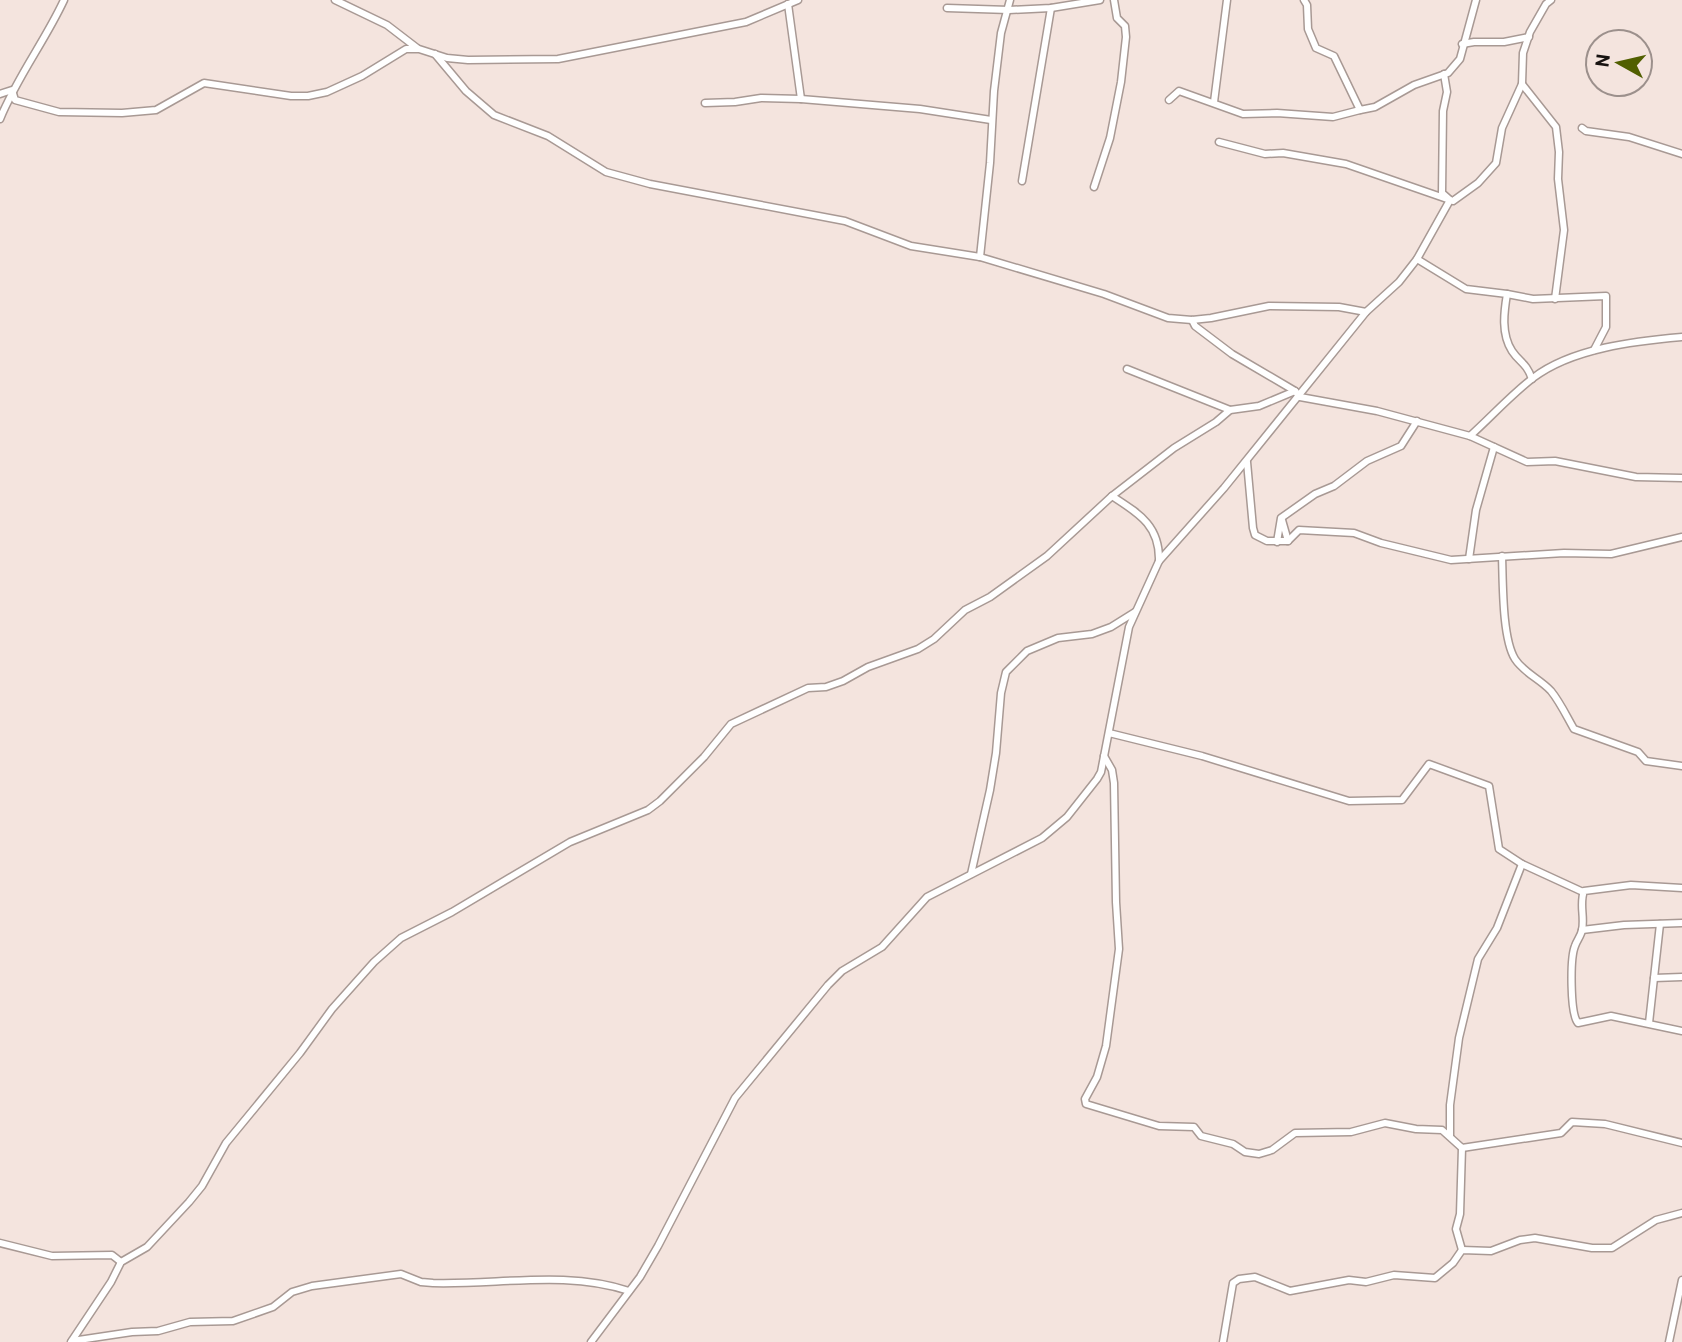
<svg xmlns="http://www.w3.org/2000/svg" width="1682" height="1342" font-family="Barlow,sans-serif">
<rect width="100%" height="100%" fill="#f4e4de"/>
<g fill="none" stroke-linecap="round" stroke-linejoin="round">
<g stroke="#a89994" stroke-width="9">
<g id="street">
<polyline points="335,0 387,25 417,48"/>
<polyline points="1304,0 1307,5 1308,29 1316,48 1334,56 1360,110 1375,107 1414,85 1448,73 1460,59 1476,0"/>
<polyline points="788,4 801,99"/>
<polyline points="947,8 1009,10 1051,8 1100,0"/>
<polyline points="1462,44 1474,42 1504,42 1529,37"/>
<polyline points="435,54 466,91 494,115 548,136 606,172 650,184 845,221 911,246 980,257 1104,294 1168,318 1192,320 1211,318 1269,306 1339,307 1366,312"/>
<polyline points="1522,84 1556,127 1559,152 1558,179 1564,230 1555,299"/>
<polyline points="0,94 12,90 15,100 59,112 122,113 156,110 204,83 291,96 308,96 327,92 362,76 406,49 419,49 447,58 468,60 558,59 746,22 798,0"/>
<polyline points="1169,100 1179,91 1243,114 1277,113 1333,117 1360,110"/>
<polyline points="1214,102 1227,0"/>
<polyline points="705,103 735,102 761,98 801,99 920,109 991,120"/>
<path d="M 0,119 C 17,77 45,41 64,0"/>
<polyline points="1582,128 1586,131 1629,137 1682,154"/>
<polyline points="1219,142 1265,154 1283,153 1346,164 1450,200 1442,193 1443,111 1447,92 1444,74"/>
<polyline points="1022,181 1051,8"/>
<polyline points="1094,187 1110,138 1121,82 1126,37 1125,26 1117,18 1114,0"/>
<polyline points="980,257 990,163 994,91 1001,33 1010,0"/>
<path d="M 1417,259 L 1466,289 L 1507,294 C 1504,312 1501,334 1512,351 C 1520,363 1526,362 1532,379"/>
<polyline points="1507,294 1533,299 1606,296 1606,327 1594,350"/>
<polyline points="1192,320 1195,326 1232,354 1295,391"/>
<polyline points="1127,369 1230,410"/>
<path d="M 1470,436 C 1491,417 1511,395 1533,378 C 1572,348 1636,341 1682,337"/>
<polyline points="1247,462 1253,528 1255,535 1267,541 1288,541 1299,530 1354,533 1381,543 1451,560 1564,553 1611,554 1682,537"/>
<path d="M 1112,496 C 1138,513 1160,525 1159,561"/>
<polyline points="1282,520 1288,541"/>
<polyline points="1277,542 1281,518 1315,494 1334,486 1367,461 1401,446 1417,421"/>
<path d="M 1502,556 C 1503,582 1502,638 1515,659 C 1524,673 1540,679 1551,691 C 1560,702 1567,717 1574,729 L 1638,752 L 1646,761 L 1682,766"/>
<polyline points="1469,559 1476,510 1494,447"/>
<polyline points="1109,733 1202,756 1349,801 1402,800 1429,764 1489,786 1499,849 1522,864 1583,892"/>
<polyline points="1104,756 1112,770 1114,783 1116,902 1119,949 1106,1046 1097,1077 1085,1099 1086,1104 1159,1126 1194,1127 1201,1136 1233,1144 1245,1152 1259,1154 1272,1150 1295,1133 1351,1132 1385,1123 1416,1129 1442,1130 1462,1148 1561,1133 1572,1122 1605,1124 1682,1143"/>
<polyline points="971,874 990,790 996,753 1001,693 1006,672 1027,651 1058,638 1092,634 1111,627 1135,612"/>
<path d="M 1682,888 L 1631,885 L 1584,891 C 1579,904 1585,917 1582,930 C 1581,936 1577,940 1575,946 C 1570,958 1570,1014 1578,1023 L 1611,1016 L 1682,1031"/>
<polyline points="1582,930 1624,925 1682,923"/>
<polyline points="1654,978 1682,977"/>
<polyline points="1649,1023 1660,924"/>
<polyline points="1450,1136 1450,1105 1459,1038 1478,959 1497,928 1522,864"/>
<polyline points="1462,1148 1460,1214 1456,1229 1462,1250"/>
<polyline points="0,1243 52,1256 112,1255 121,1262"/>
<path d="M 72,1341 L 132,1332 L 158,1331 L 190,1322 L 233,1321 L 273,1307 L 292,1292 L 312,1286 L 401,1274 L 421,1282 L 433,1283 C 498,1285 566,1270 629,1291"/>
<polyline points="71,1342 111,1282 121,1262 147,1247 189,1202 202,1186 226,1143 300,1053 332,1009 374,962 401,938 452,912 570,842 648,810 660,801 704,757 731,724 808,688 826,687 843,681 868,667 918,649 934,639 965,610 990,597 1047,556 1112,496 1174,448 1216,422 1230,410 1259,406 1295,391 1300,397 1377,411 1470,436 1527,462 1555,461 1636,477 1682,478"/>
<polyline points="591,1342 640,1277 658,1246 735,1098 828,985 842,971 882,947 927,897 1042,838 1067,817 1097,779 1101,772 1129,627 1159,561 1224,488 1366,312 1399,282 1417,259 1450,200 1453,201 1478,183 1496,163 1502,128 1522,84 1523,53 1530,32 1546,4 1551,0"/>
<polyline points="1223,1342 1233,1283 1239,1279 1255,1277 1290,1291 1349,1280 1366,1282 1394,1275 1435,1278 1453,1263 1462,1250 1491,1251 1520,1240 1535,1238 1592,1248 1612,1248 1656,1220 1682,1213"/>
<polyline points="1669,1342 1682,1280"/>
</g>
</g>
<use href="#street" stroke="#fff" stroke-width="6"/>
</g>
<g transform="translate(1619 63) rotate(278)"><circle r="33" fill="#f4e4de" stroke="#9c908c" stroke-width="2"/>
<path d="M0-5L12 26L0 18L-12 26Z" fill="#515f00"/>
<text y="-10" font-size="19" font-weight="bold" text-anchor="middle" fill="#171210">N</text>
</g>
</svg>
